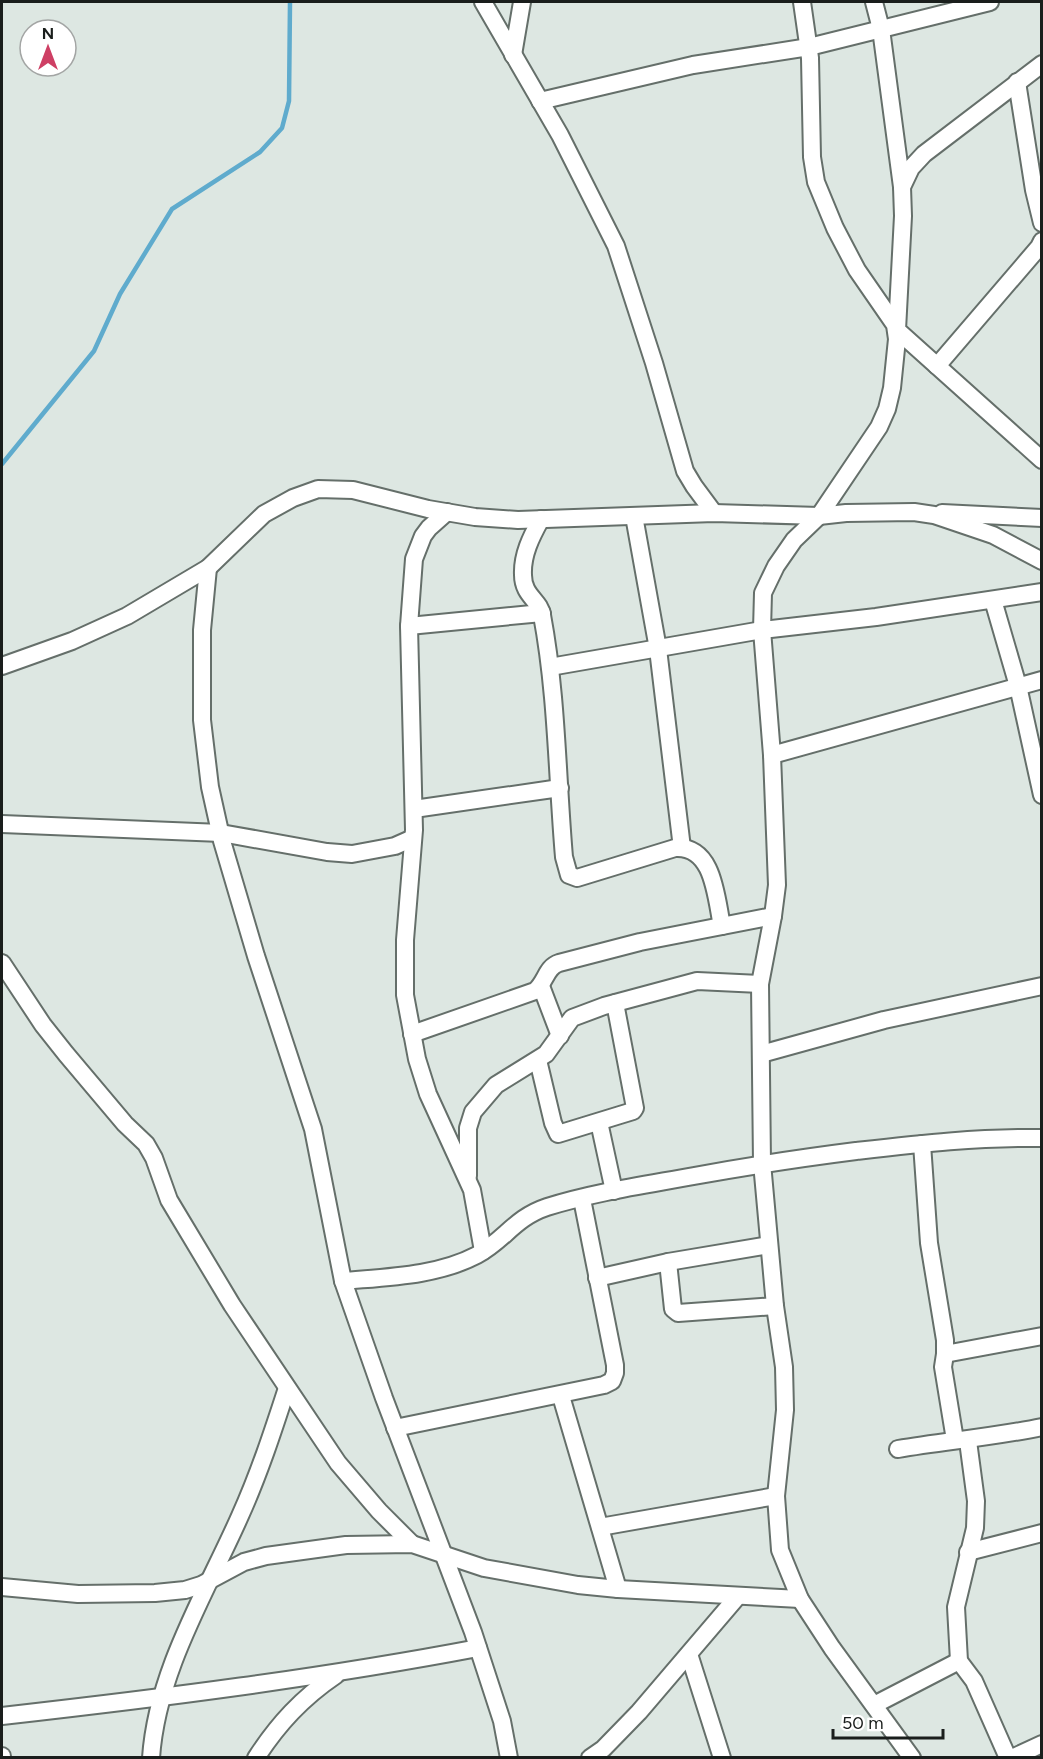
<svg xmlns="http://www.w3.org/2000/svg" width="1043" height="1759" font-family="Figtree,sans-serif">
<rect width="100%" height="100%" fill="#dde7e2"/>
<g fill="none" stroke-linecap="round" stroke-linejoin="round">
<polyline stroke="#5fabcd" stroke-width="4.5" points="2,464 94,351 120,294 172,209 260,152 282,128 289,101 290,2"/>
<g stroke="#656f6a" stroke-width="20">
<g id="street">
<polyline points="483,2 560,135 616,246 654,363 685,471 694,486 714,513"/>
<polyline points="802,2 810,58 812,157 816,182 835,228 857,270 895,325 897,339 892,388 887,409 879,427 819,516 794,540 776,566 763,593 762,630 772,755 777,885 773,916 760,984 762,1163 775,1306 784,1367 785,1410 776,1496 780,1550 800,1599 832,1648 912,1758"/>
<polyline points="874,2 881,29 902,187"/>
<polyline points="513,55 522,2"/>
<polyline points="1042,64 924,154 911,168 902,187 903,216 897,330 1042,460"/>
<polyline points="1017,82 1034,190 1042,223"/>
<polyline points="540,101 693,65 809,47 990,2"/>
<polyline points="937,366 1039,247 1042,241"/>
<polyline points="447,512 429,528 423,536 414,559 409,626 414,830 405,940 405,995 417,1059 428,1094 472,1190 483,1251"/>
<polyline points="942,513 1042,518"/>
<polyline points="634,516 658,649 682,848"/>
<path d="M 541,519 C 531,537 522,555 523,575 C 523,596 540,600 542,615 C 557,695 557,776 564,857 L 569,875 L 577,878 L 675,848 C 714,845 716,898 722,926"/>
<polyline points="208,568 202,630 202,720 210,787 222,841 256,956 313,1129 343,1281 384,1398 473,1632 502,1721 509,1758"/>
<polyline points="993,600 1018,686 1042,795"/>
<polyline points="409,626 542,613"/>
<polyline points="2,666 72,641 127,616 208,568 264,514 293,498 318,489 353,490 428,509 475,517 518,520 714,513 819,516 846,513 914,512 934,515 993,535 1042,561"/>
<polyline points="550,667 762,630 876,617 1042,592"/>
<polyline points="772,755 1042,680"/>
<polyline points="414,809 560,788"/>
<polyline points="2,824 221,833 327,852 352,854 395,846 413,838"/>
<polyline points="2,963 43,1025 66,1054 125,1124 146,1144 154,1158 169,1200 232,1305 338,1463 379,1511 412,1544"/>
<polyline points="541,986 560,1036"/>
<path d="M 412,1034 L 535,991 C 546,982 546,967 559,963 L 640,942 L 773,916"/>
<polyline points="761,1054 884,1020 1042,986"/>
<polyline points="538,1060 553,1123 558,1134 633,1111 635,1108 615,1003"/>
<polyline points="599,1122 614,1191"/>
<polyline points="922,1144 929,1243 945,1340 945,1354 943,1367 955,1440"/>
<polyline points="468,1176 468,1128 473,1112 496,1085 546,1054 572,1018 604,1006 697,981 760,984"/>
<polyline points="668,1262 673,1309 678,1313 775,1306"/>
<polyline points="597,1278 668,1262 769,1245"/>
<path d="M 343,1281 C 387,1277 437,1276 477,1255 C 505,1240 514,1218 547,1207 C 595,1192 645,1185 694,1176 C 748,1166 801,1158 856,1151 C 918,1144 979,1137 1042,1138"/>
<polyline points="945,1354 1042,1336"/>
<polyline points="561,1396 618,1589"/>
<polyline points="395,1428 604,1385 612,1381 615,1373 615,1365 582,1199"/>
<polyline points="968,1441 976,1501 975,1528 956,1607 959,1661 974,1681 1008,1758"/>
<path d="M 898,1449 C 946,1441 994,1437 1042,1427"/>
<polyline points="600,1527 776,1496"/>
<polyline points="968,1552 1042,1533"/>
<polyline points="2,1587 78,1594 155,1593 185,1590 201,1585 244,1562 266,1556 346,1545 412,1544 484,1568 578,1585 618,1589 800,1599"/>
<polyline points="689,1654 722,1758"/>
<polyline points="874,1705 959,1661"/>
<path d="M 2,1716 C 161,1698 320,1678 478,1648"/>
<polyline points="2,1756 2,1758"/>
<path d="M 151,1758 C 157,1671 206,1593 240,1516 C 259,1474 273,1431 287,1388"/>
<path d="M 256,1758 C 278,1724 302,1698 336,1675"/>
<polyline points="590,1758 603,1749 639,1712 738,1596"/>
<polyline points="1012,1758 1042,1744"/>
</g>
</g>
<use href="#street" stroke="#fff" stroke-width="16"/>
</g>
<rect width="1043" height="1759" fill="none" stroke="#1a1e1c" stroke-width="6"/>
<g transform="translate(48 48)"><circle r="28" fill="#ffffff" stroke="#a3a5a4" stroke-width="1.5"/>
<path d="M0-4.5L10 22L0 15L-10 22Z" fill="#ce3f64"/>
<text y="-9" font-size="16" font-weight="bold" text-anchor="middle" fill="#1a1e1c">N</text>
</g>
<path d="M833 1729v9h110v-9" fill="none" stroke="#1a1e1c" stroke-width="3"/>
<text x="842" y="1729" font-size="18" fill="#1a1e1c" stroke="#ffffff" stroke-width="4.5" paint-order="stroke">50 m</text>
</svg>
